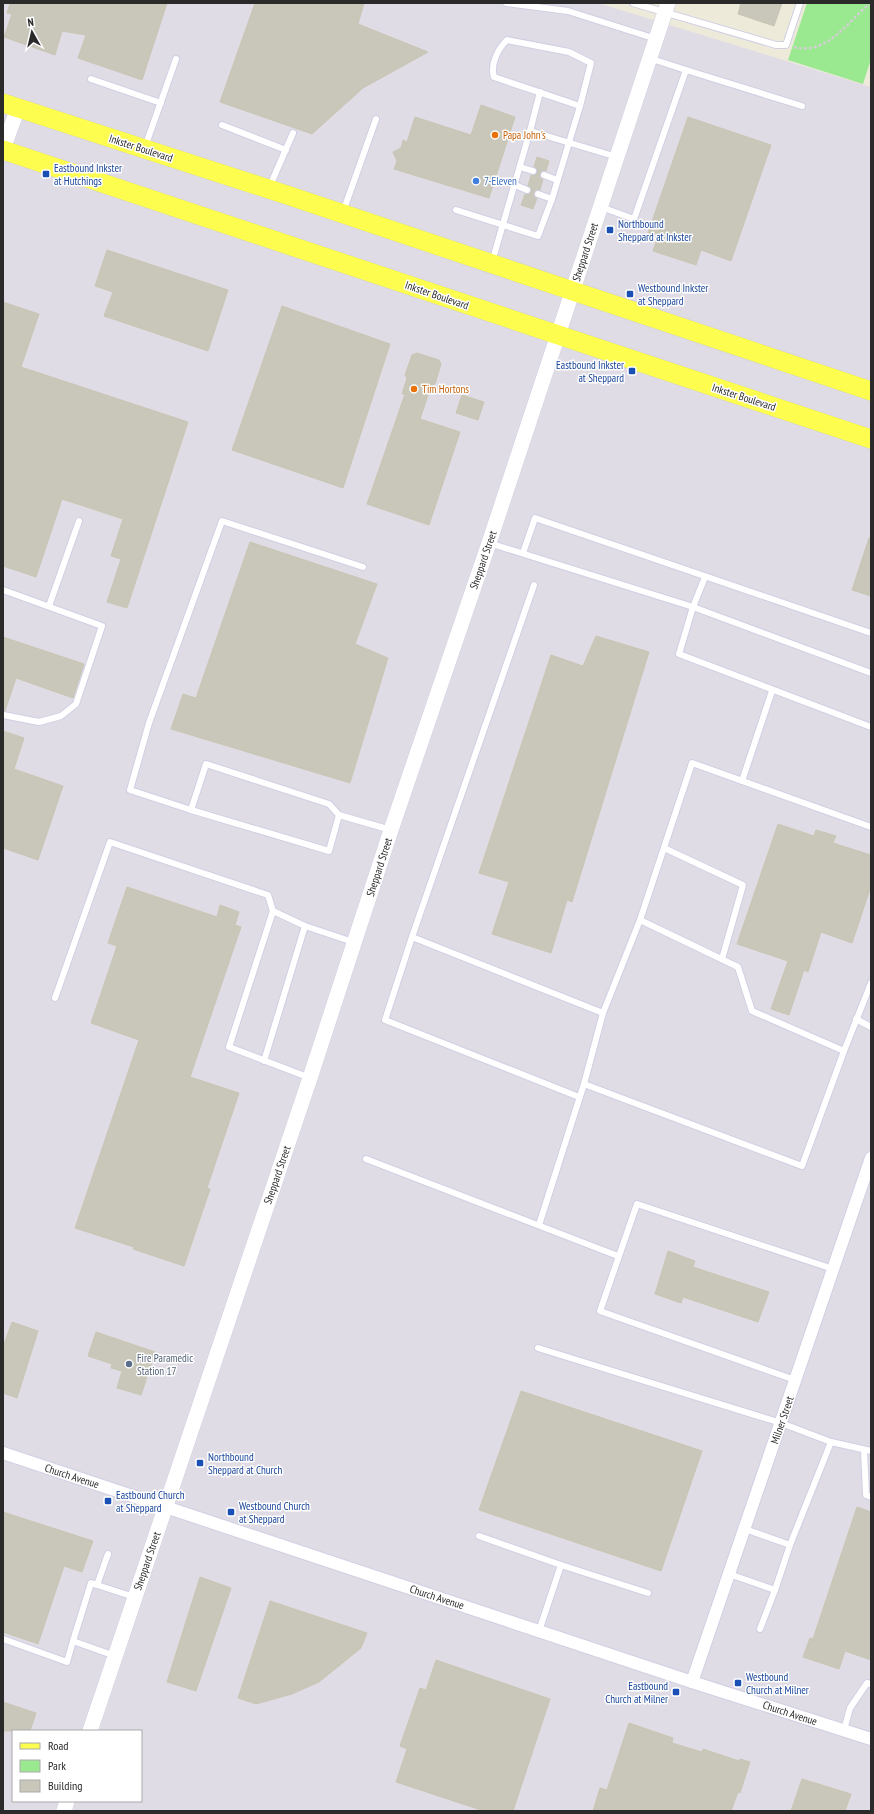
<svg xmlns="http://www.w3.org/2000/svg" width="874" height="1814" font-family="'PT Sans Narrow',sans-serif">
<rect width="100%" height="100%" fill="#edeada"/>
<path fill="#e0dce5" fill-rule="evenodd" d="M 3,3 L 598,3 L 871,87 L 871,1811 L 3,1811 ZM 13,1731 L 141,1731 L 141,1801 L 13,1801 Z"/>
<polygon fill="#9ae991" points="807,3 871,3 871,59 863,84 788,60"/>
<g fill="#c9c6ba" stroke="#c9c6b4">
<polygon points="10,3 167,3 142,80 78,58 86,35 62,31 55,55 4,37 12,14 7,13"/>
<polygon points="255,3 364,3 358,24 428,52 363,88 312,134 220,102"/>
<polygon points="741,3 782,3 774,26 738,14"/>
<polygon points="481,105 515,117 489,198 394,169 397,161 393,152 401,148 403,140 407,142 415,117 471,135"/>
<polygon points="688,117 771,145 731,261 701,250 696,265 653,251 658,236 648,233"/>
<polygon points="537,157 549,161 546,171 542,171 540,174 543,179 540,190 535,190 534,193 537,198 533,209 521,205 525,194 529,194 531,191 531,188 528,186 531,175 537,173 537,170 534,167"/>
<polygon points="107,250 228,290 208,351 104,316 113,292 95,286"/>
<polygon points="3,302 39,314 21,367 188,422 127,608 107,602 121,559 111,556 123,519 62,499 36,577 3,566"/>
<polygon points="282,306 390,344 343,488 232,450"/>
<polygon points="417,353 439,360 441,364 435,384 431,386 420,419 460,432 429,525 367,504 405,394 402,394 407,378 405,375 412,355"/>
<polygon points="462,395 484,402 478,420 456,413"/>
<polygon points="869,538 871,538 871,596 852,590"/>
<polygon points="250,542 377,584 355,644 388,658 350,783 171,729 183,694 196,698"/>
<polygon points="596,636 649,652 572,902 567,900 551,953 492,934 509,882 479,873 551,655 583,666"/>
<polygon points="3,637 84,664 73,698 16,678 5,711 3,711"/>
<polygon points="3,731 24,738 14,769 63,786 38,860 3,848"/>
<polygon points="778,824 814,836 816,830 836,836 833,843 871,855 871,886 852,943 821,932 808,972 804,970 789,1015 771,1009 788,961 737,944"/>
<polygon points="127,887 217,917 220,905 239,912 235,925 241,927 190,1077 239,1093 207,1188 210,1189 184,1266 133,1249 134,1247 75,1228 139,1040 91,1023 117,946 108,943"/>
<polygon points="668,1251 695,1261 693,1267 769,1292 758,1322 683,1297 681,1303 655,1294"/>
<polygon points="12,1322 38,1331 17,1398 3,1393 3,1347"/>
<polygon points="96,1332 155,1352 141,1395 117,1388 122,1371 111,1368 112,1364 88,1356"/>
<polygon points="521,1391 702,1451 661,1571 479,1510"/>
<polygon points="857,1507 871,1512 871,1660 845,1651 839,1669 803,1657 810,1638 813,1639"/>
<polygon points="3,1512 93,1541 82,1572 64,1566 38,1644 3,1632"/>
<polygon points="200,1577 231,1588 196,1691 167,1682"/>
<polygon points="270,1601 367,1633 361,1648 319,1682 292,1694 256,1704 238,1698"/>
<polygon points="436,1660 550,1699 513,1811 484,1811 396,1782 407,1749 400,1746 420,1688 426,1690"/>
<polygon points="3,1702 36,1713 30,1731 3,1731"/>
<polygon points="629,1723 673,1738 672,1743 702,1752 703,1749 739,1761 740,1759 750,1762 740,1793 738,1792 731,1811 593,1811 600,1788 607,1790"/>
<polygon points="802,1779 851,1794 845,1811 791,1811"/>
</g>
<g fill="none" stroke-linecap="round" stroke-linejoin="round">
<g stroke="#d0cfe4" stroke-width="8">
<g id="service">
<polyline points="506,3 568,11 656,39"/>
<polyline points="633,3 776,45 786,45 800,3"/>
<path d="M 507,40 L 569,52 L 591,63 L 580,106 L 494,77 C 490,64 498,49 507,40 Z"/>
<polyline points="686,70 802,106"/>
<polyline points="91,79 161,103"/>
<polyline points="222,125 286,150"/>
<polyline points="530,131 540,92"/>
<polyline points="145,147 176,59"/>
<polyline points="520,167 533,171"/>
<polyline points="544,175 557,180"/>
<polyline points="515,185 527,190"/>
<polyline points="269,188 293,133"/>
<polyline points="538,194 552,199"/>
<polyline points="601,207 634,219 686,70 649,58"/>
<polyline points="456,210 538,236 552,199 580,106"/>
<polyline points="343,212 376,119"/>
<polyline points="492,262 530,131 617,157"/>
<polyline points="489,543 693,607 679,654 871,727"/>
<polyline points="523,553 535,518 871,633"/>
<polyline points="705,577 693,607 871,673"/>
<polyline points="534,585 412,937 603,1013"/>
<polyline points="3,590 102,626 76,704 61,716 39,722 3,715"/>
<polyline points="49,606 79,521"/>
<polyline points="742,781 772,691"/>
<polyline points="191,810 130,790 149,723 222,521 363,567"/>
<polyline points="339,815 329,851 191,810 206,764 329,804 339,815 391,830"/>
<polyline points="664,848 743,885 722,959"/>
<polyline points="273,911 229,1047 310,1078"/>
<polyline points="640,920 738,967 752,1011 844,1051"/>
<polyline points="412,937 385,1020 579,1097"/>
<polyline points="55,998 110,842 268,895 273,911 305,926 353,942"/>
<polyline points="856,1019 871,1027"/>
<polyline points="264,1061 305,926"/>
<polyline points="584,1084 802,1166 844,1051 871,983"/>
<polyline points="366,1159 618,1256"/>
<polyline points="539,1225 584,1084 603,1013 640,920 692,763 871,827"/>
<polyline points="538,1348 781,1423 831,1442 790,1545"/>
<polyline points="795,1380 600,1311 637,1204 833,1269"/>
<polyline points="831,1442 871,1451"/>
<polyline points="864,1450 866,1495 871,1497"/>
<polyline points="479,1536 561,1565"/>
<polyline points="729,1574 775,1590 790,1545 745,1529"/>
<polyline points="97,1585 108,1554"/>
<polyline points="760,1629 775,1590"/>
<polyline points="539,1631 561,1565 648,1593"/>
<polyline points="3,1639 67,1662 73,1641 115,1656"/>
<polyline points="73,1641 91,1583 134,1597"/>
<polyline points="844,1730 850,1708 867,1683 871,1684"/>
</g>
</g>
<g stroke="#d0cfe4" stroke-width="14">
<g id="minor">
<polyline points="3,1453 692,1682 871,1739"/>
<polyline points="692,1682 871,1158"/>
</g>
</g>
<g stroke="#d0cfe4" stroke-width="16">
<g id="tertiary">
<polyline points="3,149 18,108"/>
<polyline points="90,1731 310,1078 391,830 489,543 668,3"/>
<polyline points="64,1811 67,1801"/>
</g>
</g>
<g stroke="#d0d0d0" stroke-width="20">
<g id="primary">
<polyline points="3,103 290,196 871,391"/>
<polyline points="3,150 871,439"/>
</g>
</g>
<path stroke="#d0d0d0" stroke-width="2.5" stroke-dasharray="3 2" stroke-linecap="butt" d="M 794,47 C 828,56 848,20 871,3"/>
<use href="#service" stroke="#fff" stroke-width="6"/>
<use href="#minor" stroke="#fff" stroke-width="12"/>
<use href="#tertiary" stroke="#fff" stroke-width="15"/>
<use href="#primary" stroke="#fcfd4f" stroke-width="19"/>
</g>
<g fill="#e8710a" stroke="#fff" stroke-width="1.5">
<circle cx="495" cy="135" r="4"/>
<circle cx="414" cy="389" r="4"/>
</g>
<g fill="#1a4fb4" stroke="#fff" stroke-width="1.5">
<rect x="42" y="170" width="8" height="8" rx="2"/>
<rect x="606" y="226" width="8" height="8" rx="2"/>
<rect x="626" y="290" width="8" height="8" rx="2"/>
<rect x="628" y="367" width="8" height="8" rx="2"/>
<rect x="196" y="1459" width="8" height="8" rx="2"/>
<rect x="104" y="1497" width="8" height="8" rx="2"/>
<rect x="227" y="1508" width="8" height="8" rx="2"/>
<rect x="734" y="1679" width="8" height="8" rx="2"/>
<rect x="672" y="1688" width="8" height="8" rx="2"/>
</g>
<circle fill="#3f7fe0" stroke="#fff" stroke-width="1.5" cx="476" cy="181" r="4"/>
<circle fill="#5c6f8a" stroke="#fff" stroke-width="1.5" cx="129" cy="1364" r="4"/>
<g text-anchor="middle" stroke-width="3" stroke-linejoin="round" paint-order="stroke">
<g font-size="11" fill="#c56008" stroke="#fff" text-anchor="start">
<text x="503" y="139">Papa John's</text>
<text x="422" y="393">Tim Hortons</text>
</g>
<g font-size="11" fill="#2a2a2a" stroke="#fff">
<text transform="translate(141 148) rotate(18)" y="4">Inkster Boulevard</text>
<text transform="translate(585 252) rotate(-72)" y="4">Sheppard Street</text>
<text transform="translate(437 295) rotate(19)" y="4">Inkster Boulevard</text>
<text transform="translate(744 397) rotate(18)" y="4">Inkster Boulevard</text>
<text transform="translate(483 560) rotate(-71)" y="4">Sheppard Street</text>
<text transform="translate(379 867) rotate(-72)" y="4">Sheppard Street</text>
<text transform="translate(277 1175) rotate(-71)" y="4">Sheppard Street</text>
<text transform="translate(782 1420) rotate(-71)" y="4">Milner Street</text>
<text transform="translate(72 1476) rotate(18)" y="4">Church Avenue</text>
<text transform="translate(147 1561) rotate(-71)" y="4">Sheppard Street</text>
<text transform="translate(437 1597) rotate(18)" y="4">Church Avenue</text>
<text transform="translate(790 1713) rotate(18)" y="4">Church Avenue</text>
</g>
<g font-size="11" fill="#164399" stroke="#fff" text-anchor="start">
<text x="54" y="172">Eastbound Inkster<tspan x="54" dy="13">at Hutchings</tspan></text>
<text x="618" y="228">Northbound<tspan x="618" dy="13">Sheppard at Inkster</tspan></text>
<text x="638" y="292">Westbound Inkster<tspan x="638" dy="13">at Sheppard</tspan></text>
<text x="624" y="369" text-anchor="end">Eastbound Inkster<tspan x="624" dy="13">at Sheppard</tspan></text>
<text x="208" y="1461">Northbound<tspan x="208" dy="13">Sheppard at Church</tspan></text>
<text x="116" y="1499">Eastbound Church<tspan x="116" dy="13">at Sheppard</tspan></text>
<text x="239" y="1510">Westbound Church<tspan x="239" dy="13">at Sheppard</tspan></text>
<text x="746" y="1681">Westbound<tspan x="746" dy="13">Church at Milner</tspan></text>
<text x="668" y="1690" text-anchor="end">Eastbound<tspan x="668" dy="13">Church at Milner</tspan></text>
</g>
<g font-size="11" fill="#366cbe" stroke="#fff" text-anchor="start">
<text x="484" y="185">7-Eleven</text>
</g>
<g font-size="11" fill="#4e5e75" stroke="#fff" text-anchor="start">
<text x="137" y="1362">Fire Paramedic<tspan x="137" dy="13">Station 17</tspan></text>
</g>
</g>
<rect width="874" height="1814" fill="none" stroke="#2a2a2a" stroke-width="8"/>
<rect x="12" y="1730" width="130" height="72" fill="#ffffff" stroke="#aaaaaa"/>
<rect x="20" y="1743" width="20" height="6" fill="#fcfd4f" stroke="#aaaaaa"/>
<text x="48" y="1750" font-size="12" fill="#2a2a2a">Road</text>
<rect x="20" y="1760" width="20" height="12" fill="#9ae991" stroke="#aaaaaa"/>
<text x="48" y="1770" font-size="12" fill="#2a2a2a">Park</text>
<rect x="20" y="1780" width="20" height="12" fill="#c9c6ba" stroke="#aaaaaa"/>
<text x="48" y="1790" font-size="12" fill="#2a2a2a">Building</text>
<g transform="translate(32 32) rotate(352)" stroke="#ffffff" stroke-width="3" paint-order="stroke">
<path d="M0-3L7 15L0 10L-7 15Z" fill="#2a2a2a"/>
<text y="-6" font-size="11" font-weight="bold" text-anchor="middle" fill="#2a2a2a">N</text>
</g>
</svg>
